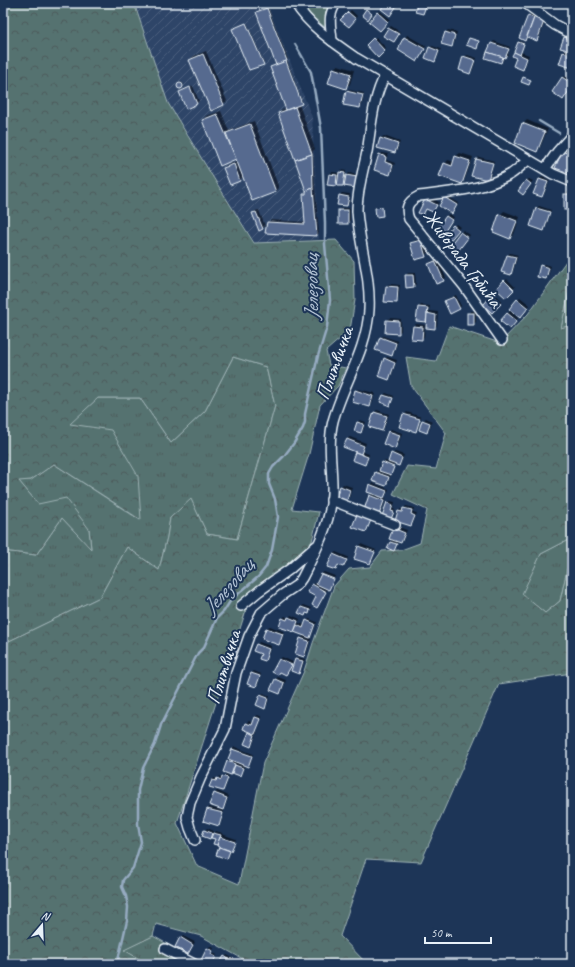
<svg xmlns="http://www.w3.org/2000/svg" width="575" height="967" font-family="Caveat,sans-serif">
<defs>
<pattern id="industrial-furrows" width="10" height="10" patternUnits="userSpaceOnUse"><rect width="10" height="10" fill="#2e4568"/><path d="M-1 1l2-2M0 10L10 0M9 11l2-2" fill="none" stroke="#4c607e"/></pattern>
<pattern id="grass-tufts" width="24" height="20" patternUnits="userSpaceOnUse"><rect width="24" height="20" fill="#557270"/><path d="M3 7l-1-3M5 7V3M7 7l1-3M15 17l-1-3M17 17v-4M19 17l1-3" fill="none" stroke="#4d5b5b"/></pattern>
<pattern id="forest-crowns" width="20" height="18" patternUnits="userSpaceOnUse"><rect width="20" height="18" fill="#557270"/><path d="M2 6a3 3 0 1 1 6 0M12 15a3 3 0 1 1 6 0" fill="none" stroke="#4d5b5b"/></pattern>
</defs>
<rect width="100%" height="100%" fill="#1d3557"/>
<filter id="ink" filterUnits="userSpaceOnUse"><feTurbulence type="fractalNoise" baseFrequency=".025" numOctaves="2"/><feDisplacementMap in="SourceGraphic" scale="8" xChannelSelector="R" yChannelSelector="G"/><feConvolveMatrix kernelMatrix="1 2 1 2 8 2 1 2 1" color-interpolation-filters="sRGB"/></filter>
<g filter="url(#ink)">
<polygon fill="url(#industrial-furrows)" points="134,3 267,3 312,117 319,239 255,243 211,174 168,103"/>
<g fill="url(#grass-tufts)" stroke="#9eb2b4">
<path d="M 303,3 L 319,3 L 328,6 L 326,28 C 319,22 305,13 303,3 Z"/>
<polygon points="572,256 572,325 561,328 571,283 569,257"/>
<polygon points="233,357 266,367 275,406 237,539 207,534 191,500 170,518 167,537 159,570 127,547 100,597 3,644 3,551 36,555 62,518 91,548 89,529 38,504 18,480 31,480 54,464 140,520 69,424 98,398 140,398 171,443 205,411"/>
<polygon points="572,538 572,548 560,601 545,613 521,594 541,554"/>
<polygon points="153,936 203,964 148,964 123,950"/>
</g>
<polygon fill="url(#forest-crowns)" stroke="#9eb2b4" points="3,3 134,3 168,103 211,174 254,243 336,240 354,261 355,300 350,330 326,351 329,365 346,368 338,386 320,405 309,454 292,509 319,512 312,541 293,571 248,604 177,823 197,866 239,884 263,763 304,671 313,643 334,586 349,569 370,567 382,551 401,550 420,543 427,510 393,494 407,466 436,469 446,433 411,386 406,357 436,361 449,326 500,343 528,314 569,257 571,283 561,328 572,325 572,538 541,554 522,594 545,613 560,601 572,548 572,673 499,684 421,862 366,859 340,936 367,964 252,964 201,936 156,924 153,936 124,950 148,964 3,964 3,644 100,597 127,547 159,570 167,537 170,518 191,499 207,534 237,539 275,406 266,367 233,357 205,411 171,443 140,398 98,398 70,424 111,430 138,476 141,520 54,464 31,480 19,481 38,504 66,498 89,529 91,549 62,518 36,555 3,551"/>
<g fill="#0007">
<polygon points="268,7 288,59 287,60 302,102 299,104 315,149 313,151 315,186 319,233 317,235 268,222 271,220 306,222 304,195 307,192 279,113 283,109 287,108 277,65 257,12"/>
<polygon points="351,10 357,16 349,26 342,20"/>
<polygon points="380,11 390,19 382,28 378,13"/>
<polygon points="531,14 546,19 539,38 536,40 528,37 525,40 529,16"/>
<polygon points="247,23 264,63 263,64 234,28"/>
<polygon points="391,26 400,32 396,39 389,28"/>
<polygon points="448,30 457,32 454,43 451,46 443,43 446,32"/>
<polygon points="407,35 426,46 417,60 405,38"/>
<polygon points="567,35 572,37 572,54 564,51 567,49 564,37"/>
<polygon points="376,37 386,48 378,56 368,45"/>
<polygon points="494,41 510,47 508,55 505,57 504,57 503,60 501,62 487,57 492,43"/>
<polygon points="520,41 524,43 521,52 529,55 525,66 523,69 517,57 514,56"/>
<polygon points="432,46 441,49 437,58 435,60 430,48"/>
<polygon points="206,51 227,101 223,104 190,60 194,56"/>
<polygon points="467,55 477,58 472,71 470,73 464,57"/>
<polygon points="338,65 354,70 350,84 346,87 330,82 334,68"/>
<polygon points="565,76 572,80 572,86 563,78"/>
<circle cx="181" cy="85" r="2.5"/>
<polygon points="193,86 199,101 197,103 186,108 180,92 182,90"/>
<polygon points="349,90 364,93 362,105 360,107 347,92"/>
<polygon points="221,111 229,131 231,130 254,121 279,188 275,192 244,176 240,180 230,183 224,168 227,165 238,161 237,158 221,164 203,120 206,116"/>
<polygon points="527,120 548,129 540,147 537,150 523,124"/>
<polygon points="384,136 400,142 397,150 395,152 378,147 381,138"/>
<polygon points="566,148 572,150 572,173 563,152"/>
<polygon points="382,153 388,154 386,160 395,163 392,171 390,174 380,155"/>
<polygon points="460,153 473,157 465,179 461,183 445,164 448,160 454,162 456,156"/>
<polygon points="479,157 494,161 490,177 488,179 477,159"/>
<polygon points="342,170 346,171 346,177 349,173 359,175 358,184 346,182 343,185 339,182 335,185 330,174 332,172 340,173"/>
<polygon points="542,177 550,180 544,194 542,196 540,179"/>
<polygon points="529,179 533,181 525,191 526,181"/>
<polygon points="567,192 572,192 572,209 565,194"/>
<polygon points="342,193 350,194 349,203 347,205 340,195"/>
<polygon points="447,196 459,203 452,213 445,198"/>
<polygon points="428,197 439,202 433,211 427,208 423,214 426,199"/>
<polygon points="539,206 551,210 546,227 544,230 532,226 537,208"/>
<polygon points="341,208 350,208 350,220 348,223 339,210"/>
<polygon points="259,210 265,226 263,228 253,214 255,211"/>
<polygon points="504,211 520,217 514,234 510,238 500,215"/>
<polygon points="449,214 454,217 447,227 447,216"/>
<polygon points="456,224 460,227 447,242 444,238"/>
<polygon points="463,230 470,235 460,247 452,244"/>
<polygon points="423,238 428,253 425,256 412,243 414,241"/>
<polygon points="510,253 518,255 513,271 511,273 503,271 508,255"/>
<polygon points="438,259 446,278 443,280 429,264 431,262"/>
<polygon points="543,264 551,266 548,276 546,278 541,266"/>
<polygon points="408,273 415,273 416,284 414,286 406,276"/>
<polygon points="507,279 515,287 506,297 497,289"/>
<polygon points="389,284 400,285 398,300 396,302 387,287"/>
<polygon points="495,294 502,301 492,312 484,305"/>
<polygon points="456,295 461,306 459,309 445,301 448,299"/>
<polygon points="520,297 530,305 520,316 510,309"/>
<polygon points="421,305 430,306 429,311 438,312 437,326 434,328 427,321 417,320 419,307"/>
<polygon points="471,311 476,311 476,322 474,324 468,314"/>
<polygon points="510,311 518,318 510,328 502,320"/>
<polygon points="389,318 401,319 401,331 398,333 387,321"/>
<polygon points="416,324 425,325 424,337 421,339 412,338 413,326"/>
<polygon points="383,336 398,341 394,352 392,354 380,338"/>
<polygon points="387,357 397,360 391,376 389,379 385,359"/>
<polygon points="358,389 375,393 372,404 369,406 356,391"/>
<polygon points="386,393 394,396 392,402 390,405 384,395"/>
<polygon points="377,410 389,414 384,428 382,430 370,426 375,412"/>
<polygon points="407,412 421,417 418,428 415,431 404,415"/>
<polygon points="426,418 432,421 429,430 427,432 423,421"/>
<polygon points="360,420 366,422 363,430 361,432 355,430 358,422"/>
<polygon points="391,429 402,433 398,445 395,447 389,431"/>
<polygon points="350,437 366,443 363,452 369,454 367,462 364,464 354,460 357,451 347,439"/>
<polygon points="395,452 404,455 401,462 399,465 395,462 388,482 386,484 376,473 378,470 380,471 383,463 385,461 389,462 392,454"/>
<polygon points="373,483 389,489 386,495 383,497 386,498 381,512 379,514 370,496 373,493 370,485"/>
<polygon points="343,484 352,487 349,498 346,500 341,487"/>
<polygon points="390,501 395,502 393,509 395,510 393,516 391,518 388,503"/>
<polygon points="406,506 414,508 413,512 417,513 413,523 411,525 399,511 401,509 403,510"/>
<polygon points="396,526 407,530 403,540 401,542 398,541 396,547 394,549 389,547 390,542 393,539"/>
<polygon points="361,544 376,550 372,561 370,563 359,547"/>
<polygon points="336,552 348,557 346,564 343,566 339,564 335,569 333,554"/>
<polygon points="324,572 335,576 331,586 329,588 328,588 319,604 317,596 313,585 315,583 318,584 321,574"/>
<polygon points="304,605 312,608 309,613 301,607"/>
<polygon points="291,615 300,619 298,623 305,625 307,621 309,619 317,622 312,634 309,638 311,639 306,654 304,656 301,638 305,635 280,626 282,619 285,616 289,618"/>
<polygon points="270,626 285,632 281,641 279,644 264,638 267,628"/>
<polygon points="259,642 271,646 267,658 265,660 262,653 257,645"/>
<polygon points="234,644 240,646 236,655 234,657 228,655 232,646"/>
<polygon points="282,657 293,662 288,672 286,674 281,671 278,674 274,672 280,659"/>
<polygon points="298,657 305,659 301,670 299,673 296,659"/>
<polygon points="254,671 261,674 258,684 255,686 252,673"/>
<polygon points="278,677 286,680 282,691 279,693 276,679"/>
<polygon points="263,693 270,696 267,705 264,707 260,695"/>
<polygon points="258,715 262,717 257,730 256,732 257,732 253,743 251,745 250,733 251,731 244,729 246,723 249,721 253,723 255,717"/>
<polygon points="235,747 253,754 250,763 247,765 245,765 242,772 240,774 233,772 231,774 228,762 230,759 232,749"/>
<polygon points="226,774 229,776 225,788 222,790 212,780 215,778 218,779 220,776 223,778"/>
<polygon points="217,791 229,796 225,806 222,809 215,794"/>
<polygon points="210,807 224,811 221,822 219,825 208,809"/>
<polygon points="207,828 214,831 212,835 216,831 222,833 222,834 236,839 233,847 231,850 229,855 227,858 217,854 220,846 214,843 216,839 211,837 210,838 205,831"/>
<polygon points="183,936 195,942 190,951 188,953 181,938"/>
<polygon points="210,946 214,948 212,952 217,955 212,963 208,949"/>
<polygon points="227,955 236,960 234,964 220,964"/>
</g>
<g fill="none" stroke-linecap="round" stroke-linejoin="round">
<g stroke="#96abc1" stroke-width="2.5">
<polyline points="539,121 559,133"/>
<polyline points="116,964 118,960 127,921 128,907 126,896 122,887 123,880 133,868 141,842 138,824 138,790 143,768 155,744 161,725 198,653 204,647 217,618 224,611 231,600 258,577 266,567 272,550 278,517 275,499 269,484 269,474 273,467 284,456 294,443 303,428 305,422 305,414 318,356 327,327 330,300 325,244 325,223 321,128 311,72 295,44"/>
</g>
</g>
<g fill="#576b8f" stroke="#e8f1f8">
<polygon points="385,3 390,3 396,7 390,16 381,9"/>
<polygon points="390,3 400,3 396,7"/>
<polygon points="418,3 427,3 423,14 415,12"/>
<polygon points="267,8 287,61 276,65 256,12"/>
<polygon points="366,9 372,14 368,20 362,15"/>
<polygon points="348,12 356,19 349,27 340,20"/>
<polygon points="377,12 388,22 380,31 369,22"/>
<polygon points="528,15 534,18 525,41 519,38"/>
<polygon points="534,18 544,21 537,41 527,37"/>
<polygon points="246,23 264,65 249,70 232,29"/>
<polygon points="388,28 399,34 394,42 383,36"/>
<polygon points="445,32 455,35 452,47 441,44"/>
<polygon points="404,37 425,49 417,62 398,50 400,47 399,46"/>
<polygon points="564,37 572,40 572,51 560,48"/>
<polygon points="373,38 385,51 378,58 366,45"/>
<polygon points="469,38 479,41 477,49 466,45"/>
<polygon points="518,42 524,44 520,55 514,52"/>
<polygon points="491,43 509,49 505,58 487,52"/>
<polygon points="429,47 439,51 435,62 425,58"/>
<polygon points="487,52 503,57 501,63 485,58"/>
<polygon points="514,52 527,58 523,70 513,66 516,58 512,56"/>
<polygon points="563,52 572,55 572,68 559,64"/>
<polygon points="203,54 224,105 211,111 189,60"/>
<polygon points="463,56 475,60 470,74 459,70"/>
<polygon points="286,61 302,104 286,110 270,67"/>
<polygon points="333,68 351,74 346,89 328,83"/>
<polygon points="523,77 531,80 529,85 521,82"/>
<polygon points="562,77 572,84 572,86 563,100 552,92"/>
<circle cx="180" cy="86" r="3"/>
<polygon points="190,87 197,104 186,109 179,92"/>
<polygon points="346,91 363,95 360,108 343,105"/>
<polygon points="295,107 312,154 295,160 278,113"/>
<polygon points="217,114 236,159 220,166 202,120"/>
<polygon points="522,123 545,132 537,152 515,143"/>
<polygon points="250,124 276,192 252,201 226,133"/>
<polygon points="380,138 398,144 395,153 377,148"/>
<polygon points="562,151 572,155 572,174 555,168"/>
<polygon points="312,154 313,188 306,191 295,160"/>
<polygon points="379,154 386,157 385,162 393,165 390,175 374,170"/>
<polygon points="455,156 470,161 462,184 439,176 444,163 452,166"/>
<polygon points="476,159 493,163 488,180 471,176"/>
<polygon points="234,164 240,181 230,185 223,168"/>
<polygon points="339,172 345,173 343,186 337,186"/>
<polygon points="329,174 337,175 336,186 327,185"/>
<polygon points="346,175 357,177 356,188 344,186"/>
<polygon points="539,179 548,182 542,197 533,194"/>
<polygon points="526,180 531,184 523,195 518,191"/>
<polygon points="313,188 317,236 265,233 267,222 305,224 303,194 306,194 306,191"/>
<rect x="564" y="194" width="8" height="16"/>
<polygon points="339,195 349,197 347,206 337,205"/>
<polygon points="444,197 457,205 452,214 439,206"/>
<polygon points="425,199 437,205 433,212 426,209 423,215 418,213"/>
<polygon points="382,207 383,216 376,217 375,208"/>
<polygon points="536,208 550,212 544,231 530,226"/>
<rect x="338" y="210" width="10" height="14"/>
<polygon points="256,212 263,229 259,231 252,213"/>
<polygon points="499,214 517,221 510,239 493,232"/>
<polygon points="446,216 452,220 445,231 438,227"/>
<polygon points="453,225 459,230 448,243 442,238"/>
<polygon points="460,232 468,238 458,251 450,245"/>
<polygon points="421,240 426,257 415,260 410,243"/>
<polygon points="507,255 516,257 511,275 501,272"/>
<polygon points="435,261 444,281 436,284 428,264"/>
<polygon points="540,265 549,268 546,279 537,277"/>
<polygon points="405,275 413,275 414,287 406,288"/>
<polygon points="504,280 514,290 506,298 496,289"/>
<polygon points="386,286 398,287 397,303 384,302"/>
<polygon points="492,295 501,304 492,313 483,305"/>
<polygon points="454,297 460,309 450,314 444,301"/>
<polygon points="517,299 528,308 520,318 509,309"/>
<polygon points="418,307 428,308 426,322 416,321"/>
<polygon points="427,313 436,315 435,329 426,328"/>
<rect x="467" y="313" width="7" height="12"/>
<polygon points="507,313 517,321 510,329 500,321"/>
<polygon points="386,320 399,321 399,334 385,333"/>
<polygon points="413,326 423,327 422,340 411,339"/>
<polygon points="380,337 396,343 392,356 375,350"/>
<polygon points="384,358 395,363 389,380 378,376"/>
<polygon points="355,390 373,396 370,407 352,402"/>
<polygon points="383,395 393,398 390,406 380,402"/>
<polygon points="374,412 387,416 382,431 369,427"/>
<polygon points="403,414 420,419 416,432 399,427"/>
<polygon points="422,420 430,423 427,433 419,430"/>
<polygon points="357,422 364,424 361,433 354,431"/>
<polygon points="388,431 400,435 395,449 383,444"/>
<polygon points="347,439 364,446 361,454 343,447"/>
<polygon points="355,452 368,457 365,465 352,460"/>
<polygon points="391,453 402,458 399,466 388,462"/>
<polygon points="382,462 394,467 391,475 379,471"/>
<polygon points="375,472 389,477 386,486 372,481"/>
<polygon points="369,484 387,491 384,498 367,492"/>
<polygon points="340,486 350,490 347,501 336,498"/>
<polygon points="369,495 384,501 379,515 364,510"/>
<polygon points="387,502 393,505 391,511 394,512 391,519 382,516"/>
<polygon points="403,508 412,510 411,514 415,516 411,526 395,521 398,511 402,512"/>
<polygon points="357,514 371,520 366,532 352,527"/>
<polygon points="393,528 405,533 401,543 389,539"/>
<polygon points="390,542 397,544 394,551 387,548"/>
<polygon points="358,546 375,552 370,564 354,559"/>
<polygon points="333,554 347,560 343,567 338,565 336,570 327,567"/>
<polygon points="321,574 334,579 329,590 316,584"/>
<polygon points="312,584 326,592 317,608 312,605 316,597 307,592"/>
<polygon points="301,607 310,610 309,614 306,613 305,616 298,613"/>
<polygon points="288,617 298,621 294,632 279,627 282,618 287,620"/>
<polygon points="306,620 315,624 310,638 294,632 297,625 303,628"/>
<polygon points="266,628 283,634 279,645 262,639"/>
<polygon points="300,638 309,641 304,657 295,654"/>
<polygon points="256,644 269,649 265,661 259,659 261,654 253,651"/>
<polygon points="231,646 238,648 234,658 227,656"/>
<polygon points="279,659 292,665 286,675 280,672 278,675 272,672"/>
<polygon points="295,659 303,661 299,674 291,671"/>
<polygon points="251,673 260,676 256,687 247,684"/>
<polygon points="275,679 284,683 280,694 270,690"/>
<polygon points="260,695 268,698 265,709 256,705"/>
<polygon points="255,717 261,719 255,734 243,729 245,723 252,725"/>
<polygon points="249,732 255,735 251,747 244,744"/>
<polygon points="232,749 252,756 248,767 228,759"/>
<polygon points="227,761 235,764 231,775 223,772"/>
<polygon points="235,765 243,768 240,776 232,773"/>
<polygon points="222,776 228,778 223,791 209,787 212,780 216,781 217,778 221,780"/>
<polygon points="214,793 227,798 223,810 209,805"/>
<polygon points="207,809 223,813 219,826 203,821"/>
<polygon points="204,830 212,833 210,839 202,836"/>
<polygon points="213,833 221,835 217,845 213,844 215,839 211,838"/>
<polygon points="220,837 235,842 231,851 217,846"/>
<polygon points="219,847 230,851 227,859 216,855"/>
<polygon points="180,937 193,945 188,954 175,947"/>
<polygon points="207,948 213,951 211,954 216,957 212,964 209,962 208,964 201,960"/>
<polygon points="224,956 235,963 234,964 219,964"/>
</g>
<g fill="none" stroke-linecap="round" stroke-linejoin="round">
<g stroke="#e8f1f8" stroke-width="12">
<g id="minor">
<path d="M 295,3 C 309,26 334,43 356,58 L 553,174 L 572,182"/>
<polyline points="525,3 555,25 572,34"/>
<path d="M 332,41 C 331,24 327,18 336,3"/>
<polyline points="545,169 557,152 572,135"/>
<path d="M 502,340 L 464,286 L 409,219 C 405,208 407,202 419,196 C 450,192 484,190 511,174 C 517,170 523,164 528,160"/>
<polyline points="331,500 395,525"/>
<polyline points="241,606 259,591 290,569 316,546"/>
<path d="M 195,840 L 190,828 L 187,817 L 190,803 L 201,777 L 225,729 L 233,688 L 236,673 L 242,656 L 249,636 L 261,613 L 282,595 L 297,585 L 302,578 C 315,553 331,522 332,494 C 333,470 327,445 333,421 C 343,384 367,350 369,310 C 371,276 359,244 357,211 C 357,191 363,171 367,152 C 371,129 373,96 385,76"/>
<polyline points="165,949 194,964"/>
</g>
</g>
<use href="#minor" stroke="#1d3557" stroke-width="9"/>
</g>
</g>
<g text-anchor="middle" stroke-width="4" stroke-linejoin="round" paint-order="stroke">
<g font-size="20" fill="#e8f1f8" stroke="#1d3557">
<text transform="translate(463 258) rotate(53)" y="7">Живорада Грбића</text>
<text transform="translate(334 363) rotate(-70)" y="7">Плитвичка</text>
<text transform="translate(223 667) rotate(-73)" y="7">Плитвичка</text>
</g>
<g font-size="21" font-style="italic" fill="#b2c2d4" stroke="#1d3557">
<text transform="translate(311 287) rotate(-91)" y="7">Јелезовац</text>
<text transform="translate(228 586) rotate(-49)" y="7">Јелезовац</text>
</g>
</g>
<rect width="575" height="967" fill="none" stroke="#1d3557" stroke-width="16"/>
<rect x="8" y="8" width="559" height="951" fill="none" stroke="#e8f1f8" stroke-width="1.5" filter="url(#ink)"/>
<g transform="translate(42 925) rotate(19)" stroke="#1d3557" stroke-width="3" paint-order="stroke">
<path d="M0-3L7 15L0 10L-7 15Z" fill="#e8f1f8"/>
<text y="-6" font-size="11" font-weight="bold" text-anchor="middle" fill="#e8f1f8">N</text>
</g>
<path d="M425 937v6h66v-6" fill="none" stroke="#e8f1f8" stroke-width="2"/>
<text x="431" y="937" font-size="12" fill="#e8f1f8" stroke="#1d3557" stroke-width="3" paint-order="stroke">50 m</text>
</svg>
